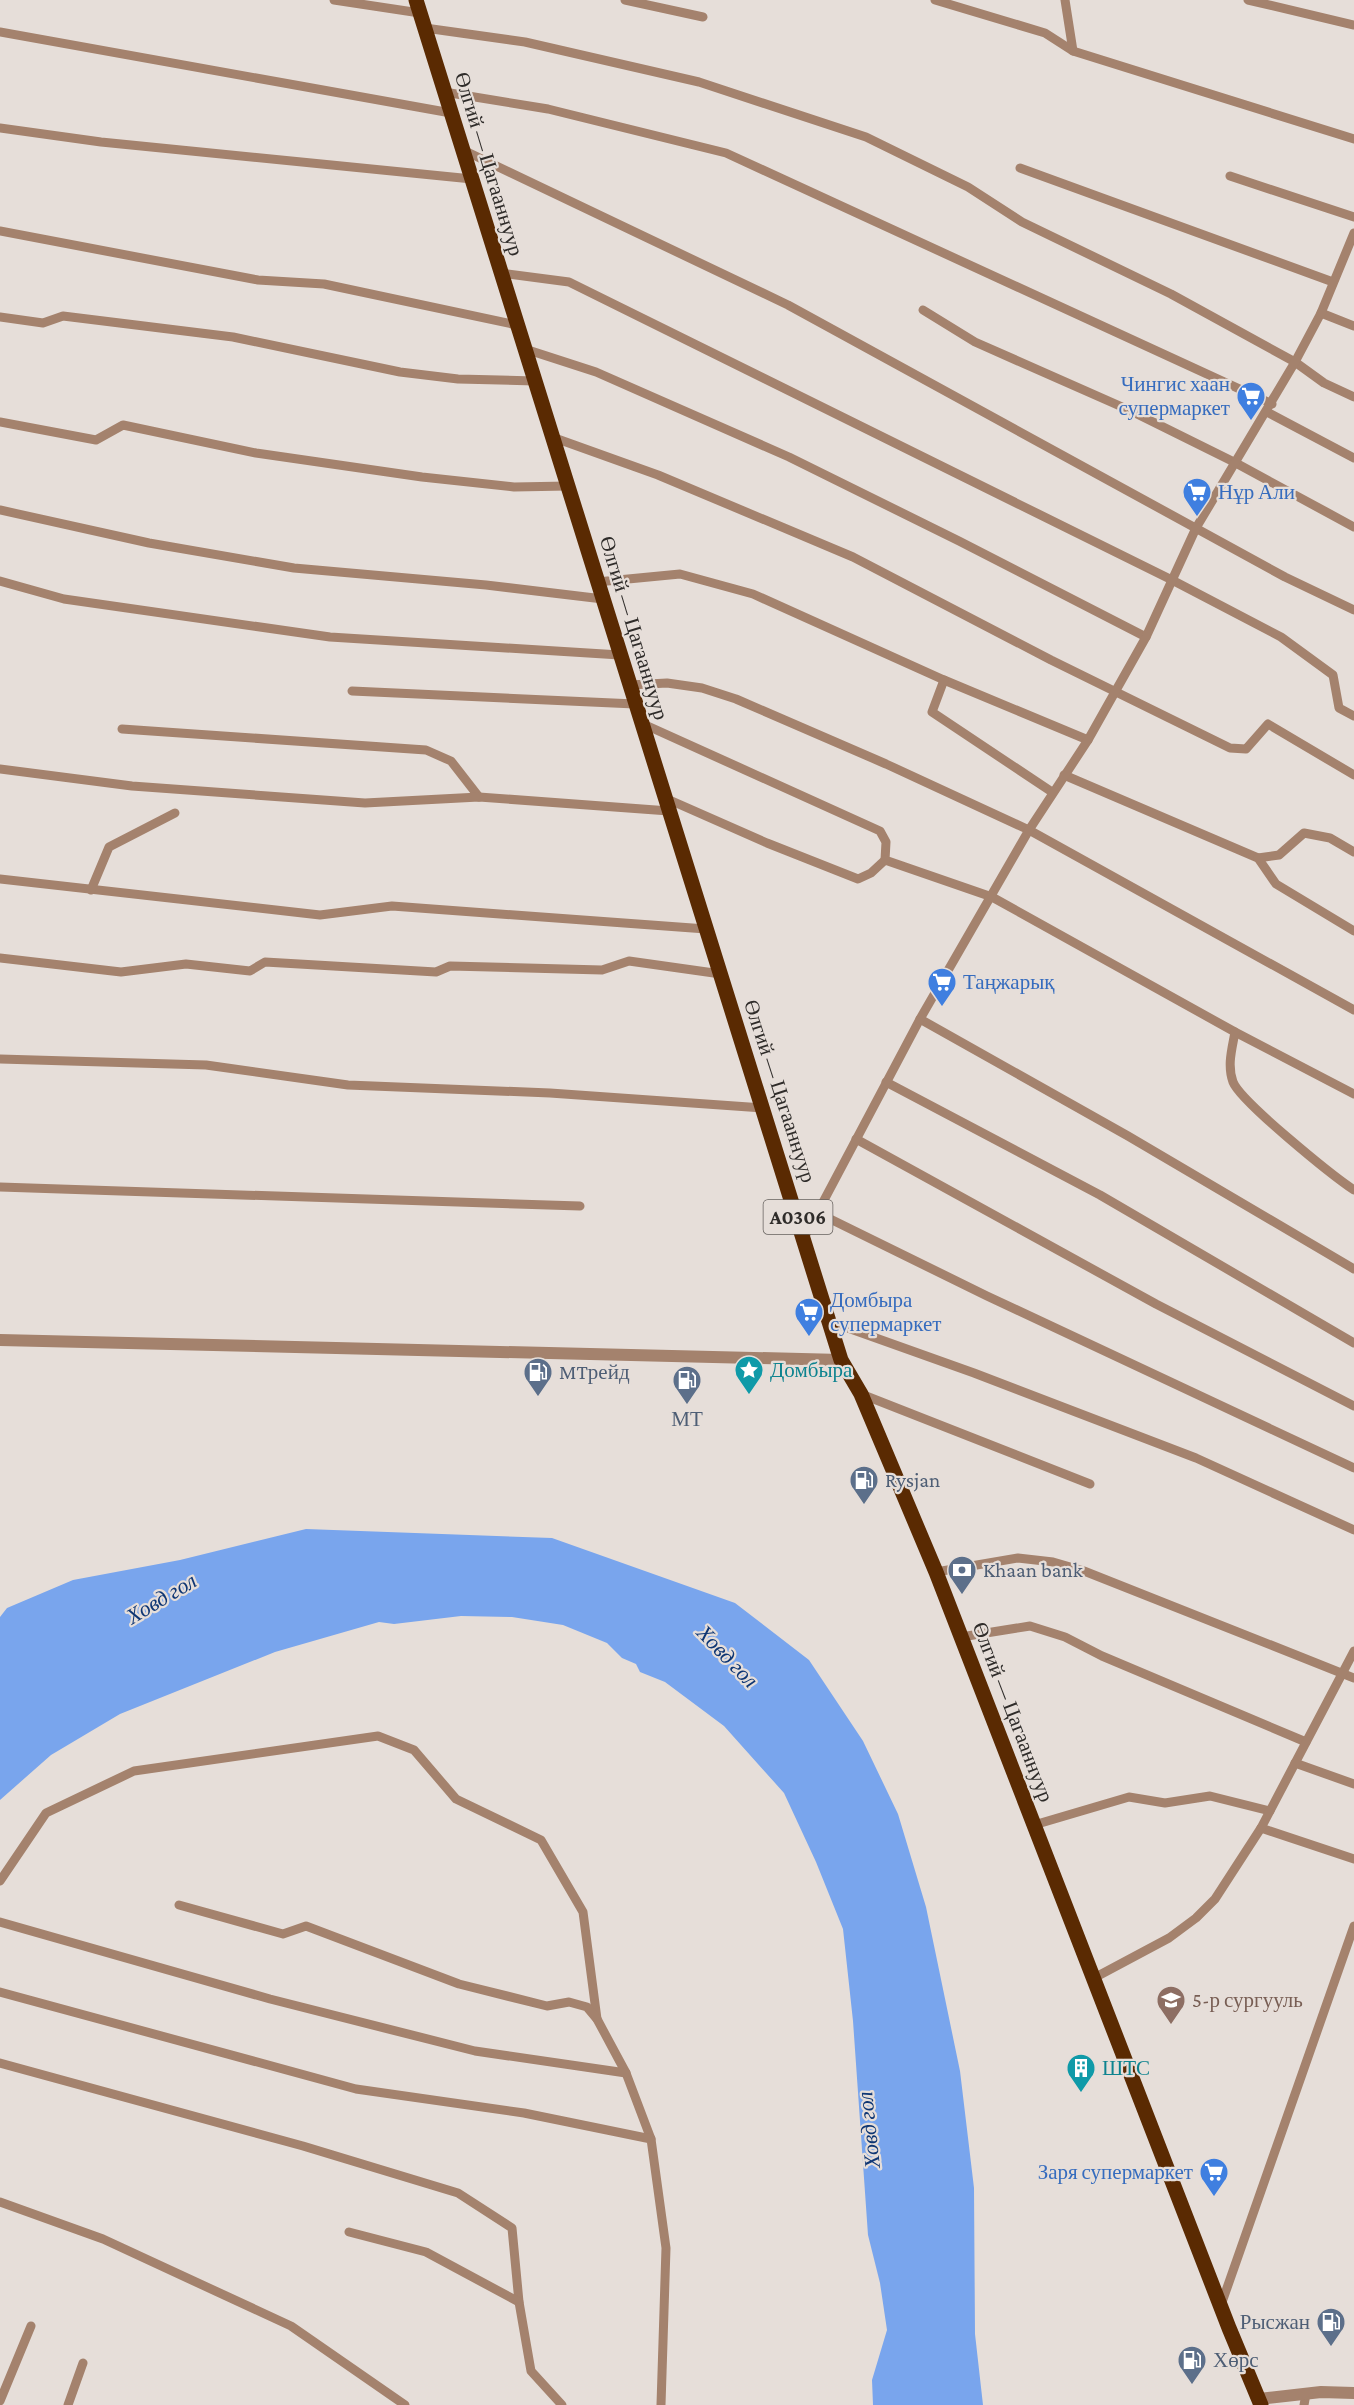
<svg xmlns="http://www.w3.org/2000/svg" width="1354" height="2405" font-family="'Crimson Pro',serif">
<rect width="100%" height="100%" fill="#e6ded9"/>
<polygon fill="#79a5ed" points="306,1529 552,1538 735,1603 809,1660 863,1741 898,1814 926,1907 960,2071 974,2188 975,2334 983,2405 873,2405 872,2380 887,2330 880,2283 868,2235 853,2021 843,1929 816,1862 784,1793 724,1726 665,1682 640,1672 636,1664 622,1658 607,1643 563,1625 512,1617 461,1616 394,1624 379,1622 275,1652 120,1714 51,1755 0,1800 0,1617 7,1608 73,1580 180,1560"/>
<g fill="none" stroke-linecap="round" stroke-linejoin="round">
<g stroke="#a4826d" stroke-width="9">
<polyline points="334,0 420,13"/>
<polyline points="625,0 703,17"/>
<polyline points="935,0 1045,33 1073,51"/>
<polyline points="1065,0 1073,51 1354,139"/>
<polyline points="1248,0 1354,25"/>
<polyline points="425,28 525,42 699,82 866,137 968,187 1022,222 1171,294 1295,362 1324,383 1354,397"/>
<polyline points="0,32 451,113"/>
<polyline points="444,92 548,109 726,153 1272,404"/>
<polyline points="0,128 101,142 472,179"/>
<polyline points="463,150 788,305 1285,577 1354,610"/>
<polyline points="1020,168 1333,282"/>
<polyline points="1230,176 1354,217"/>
<polyline points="0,231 258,280 324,284 517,325"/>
<polyline points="501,273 569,282 1172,580 1281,637 1333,675 1339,708 1354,716"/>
<polyline points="923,310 975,342 1129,410 1234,462 1354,527"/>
<polyline points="1321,313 1354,326"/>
<polyline points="0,317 43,323 63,316 233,337 400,372 458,379 535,381"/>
<polyline points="525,349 596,372 789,457 959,541 1146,637"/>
<polyline points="1267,412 1354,458"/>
<polyline points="0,422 96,440 123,425 256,453 422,477 514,487 568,486"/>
<polyline points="552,437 658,475 853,557 1051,660 1230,748 1246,749 1268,724 1354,775"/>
<polyline points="0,510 149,543 294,568 486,585 603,599"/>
<polyline points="0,581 64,599 330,637 620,655"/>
<polyline points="597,582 680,574 753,594 944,680 1088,740"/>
<polyline points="944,680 932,712 1052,792"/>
<polyline points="630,685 667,683 702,688 736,699 886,764 1029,830 1354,1010"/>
<polyline points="352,691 635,704"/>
<polyline points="641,723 880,831 886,842 885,860 992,897 1235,1032 1354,1094"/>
<polyline points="122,729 426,750 451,761 479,797"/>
<polyline points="0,769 132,786 365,803 479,797 669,811"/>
<polyline points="1064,775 1258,858 1276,884 1354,931"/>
<polyline points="665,798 767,843 858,879 871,873 885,860"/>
<polyline points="1258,858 1279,855 1304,833 1330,838 1354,852"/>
<polyline points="0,879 320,915 392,906 706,929"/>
<polyline points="91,890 109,847 175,813"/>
<polyline points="0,958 121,972 186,964 250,971 265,962 436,972 450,966 602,970 629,961 721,974"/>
<polyline points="920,1019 1128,1136 1354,1269"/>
<path d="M 1235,1032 C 1232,1049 1227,1065 1233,1082 C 1241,1102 1333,1176 1354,1190"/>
<polyline points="0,1059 206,1065 348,1085 550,1093 763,1108"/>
<polyline points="886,1082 1100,1195 1354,1343"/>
<polyline points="856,1139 1156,1304 1354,1406"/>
<polyline points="0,1187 580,1206"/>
<polyline points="818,1213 987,1296 1354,1468"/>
<polyline points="804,1238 920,1019 1029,830 1088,740 1146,637 1196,528 1295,362 1321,313 1354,233"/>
<polyline points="831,1322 974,1373 1196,1458 1354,1530"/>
<polyline points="861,1394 1090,1484"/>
<polyline points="936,1572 1018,1558 1053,1562 1084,1571 1354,1678"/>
<polyline points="961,1637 1030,1626 1065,1637 1102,1656 1306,1742"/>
<polyline points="1295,1763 1354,1784"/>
<polyline points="1034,1825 1129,1797 1165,1803 1210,1796 1270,1811"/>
<polyline points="1261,1828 1354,1859"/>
<polyline points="0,1881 46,1813 134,1771 378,1736 414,1750 456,1799 541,1840 583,1912 597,2019"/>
<polyline points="179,1905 283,1934 306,1926 459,1984 547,2006 569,2002 587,2007 597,2019 626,2073 651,2139"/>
<polyline points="0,1922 270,1999 475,2051 626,2073"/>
<polyline points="1094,1978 1169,1938 1196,1918 1215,1899 1261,1828 1354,1651"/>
<polyline points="0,1992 356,2089 524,2113 651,2139 666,2248 661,2405"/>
<polyline points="0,2063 303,2146 458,2193 512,2228 519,2302 531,2371 562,2405"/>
<polyline points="0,2202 103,2239 291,2326 405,2405"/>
<polyline points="349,2232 426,2252 519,2302"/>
<polyline points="1221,2305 1354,1926"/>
<polyline points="0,2401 31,2326"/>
<polyline points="68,2405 83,2363"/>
<polyline points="1304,2405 1306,2394"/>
</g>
<g stroke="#a4826d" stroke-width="12">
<polyline points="0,1340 841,1360"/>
<polyline points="1259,2399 1321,2392 1354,2393"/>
</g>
<polyline stroke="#5a2a02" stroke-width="15" points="416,0 841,1360 861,1394 936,1572 1229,2328 1261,2405"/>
</g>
<defs>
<g id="supermarket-pin" transform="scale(1.5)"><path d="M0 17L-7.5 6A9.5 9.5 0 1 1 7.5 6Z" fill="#3f7fe0" stroke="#e6ded9"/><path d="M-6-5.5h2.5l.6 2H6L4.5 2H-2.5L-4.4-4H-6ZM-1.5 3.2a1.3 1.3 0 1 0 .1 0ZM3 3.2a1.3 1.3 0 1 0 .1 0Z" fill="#fff"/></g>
<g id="sight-pin" transform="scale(1.5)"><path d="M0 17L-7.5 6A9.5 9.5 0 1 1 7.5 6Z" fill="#0f9aa8" stroke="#e6ded9"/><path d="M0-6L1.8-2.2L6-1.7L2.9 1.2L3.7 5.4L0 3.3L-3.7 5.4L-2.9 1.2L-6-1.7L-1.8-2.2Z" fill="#fff"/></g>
<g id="fuel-pin" transform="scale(1.5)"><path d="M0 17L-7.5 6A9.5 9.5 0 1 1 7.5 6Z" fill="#5c6f8a" stroke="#e6ded9"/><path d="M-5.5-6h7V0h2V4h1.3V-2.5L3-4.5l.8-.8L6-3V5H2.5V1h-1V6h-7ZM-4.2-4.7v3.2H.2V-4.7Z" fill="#fff"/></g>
<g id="bank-pin" transform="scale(1.5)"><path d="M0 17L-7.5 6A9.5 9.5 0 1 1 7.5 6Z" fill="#5c6f8a" stroke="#e6ded9"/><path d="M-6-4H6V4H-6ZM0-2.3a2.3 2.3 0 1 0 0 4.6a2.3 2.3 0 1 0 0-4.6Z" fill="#fff"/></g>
<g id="school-pin" transform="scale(1.5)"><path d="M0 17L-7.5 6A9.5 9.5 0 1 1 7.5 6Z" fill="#8d6e63" stroke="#e6ded9"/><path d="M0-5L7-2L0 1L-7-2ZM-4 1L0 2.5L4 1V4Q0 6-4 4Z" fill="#fff"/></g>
<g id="building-pin" transform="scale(1.5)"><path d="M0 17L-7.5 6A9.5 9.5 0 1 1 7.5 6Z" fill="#0f9aa8" stroke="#e6ded9"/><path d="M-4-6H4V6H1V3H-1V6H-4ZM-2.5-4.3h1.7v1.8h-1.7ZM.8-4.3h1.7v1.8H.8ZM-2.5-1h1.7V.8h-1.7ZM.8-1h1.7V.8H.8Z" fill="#fff"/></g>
</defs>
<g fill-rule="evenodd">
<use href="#supermarket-pin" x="1251" y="396"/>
<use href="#supermarket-pin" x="1197" y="492"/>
<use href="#supermarket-pin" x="942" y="982"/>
<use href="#supermarket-pin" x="809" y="1312"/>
<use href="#sight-pin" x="749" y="1370"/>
<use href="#fuel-pin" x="538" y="1372"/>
<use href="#fuel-pin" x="687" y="1380"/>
<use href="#fuel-pin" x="864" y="1480"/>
<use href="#bank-pin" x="962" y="1570"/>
<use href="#school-pin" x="1171" y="2000"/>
<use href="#building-pin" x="1081" y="2068"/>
<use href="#supermarket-pin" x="1214" y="2172"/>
<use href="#fuel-pin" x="1331" y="2322"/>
<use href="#fuel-pin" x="1192" y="2360"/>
</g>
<g text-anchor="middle" stroke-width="4.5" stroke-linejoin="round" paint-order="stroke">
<rect fill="#e6ded9" stroke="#66615e" stroke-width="1.5" x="763.5" y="1200" width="69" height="34" rx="4.5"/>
<g font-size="20" font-weight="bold" fill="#2f2c2a">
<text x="798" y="1224">A0306</text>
</g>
<g font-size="21" fill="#2f2c2a" stroke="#e6ded9">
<text transform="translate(489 164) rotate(73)" y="7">Өлгий — Цагааннуур</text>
<text transform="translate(634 628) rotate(73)" y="7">Өлгий — Цагааннуур</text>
<text transform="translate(780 1091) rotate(72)" y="7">Өлгий — Цагааннуур</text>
<text transform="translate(1013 1712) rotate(69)" y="7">Өлгий — Цагааннуур</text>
</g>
<g font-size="21" fill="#366cbe" stroke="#e6ded9" text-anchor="start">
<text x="1230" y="391" text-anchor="end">Чингис хаан<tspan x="1230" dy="24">супермаркет</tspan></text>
<text x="1218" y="499">Нұр Али</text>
<text x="963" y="989">Таңжарық</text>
<text x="830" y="1307">Домбыра<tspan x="830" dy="24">супермаркет</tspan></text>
<text x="1193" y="2179" text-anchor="end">Заря супермаркет</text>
</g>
<g font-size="21" fill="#0d838f" stroke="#e6ded9" text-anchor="start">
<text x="770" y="1377">Домбыра</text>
<text x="1102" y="2075">ШТС</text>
</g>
<g font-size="21" fill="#4e5e75" stroke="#e6ded9" text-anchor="start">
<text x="559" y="1379">MTрейд</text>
<text x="687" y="1426" text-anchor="middle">МТ</text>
<text x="885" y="1487">Rysjan</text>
<text x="983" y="1577">Khaan bank</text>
<text x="1310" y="2329" text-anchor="end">Рысжан</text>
<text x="1213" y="2367">Хөрс</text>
</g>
<g font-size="21" fill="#785e54" stroke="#e6ded9" text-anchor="start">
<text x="1192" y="2007">5-р сургууль</text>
</g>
<g font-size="22" font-style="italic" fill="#0e3674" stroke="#e6ded9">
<text transform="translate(161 1598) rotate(-31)" y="8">Ховд гол</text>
<text transform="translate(728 1656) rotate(46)" y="8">Ховд гол</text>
<text transform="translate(868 2130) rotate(-96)" y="8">Ховд гол</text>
</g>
</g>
</svg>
